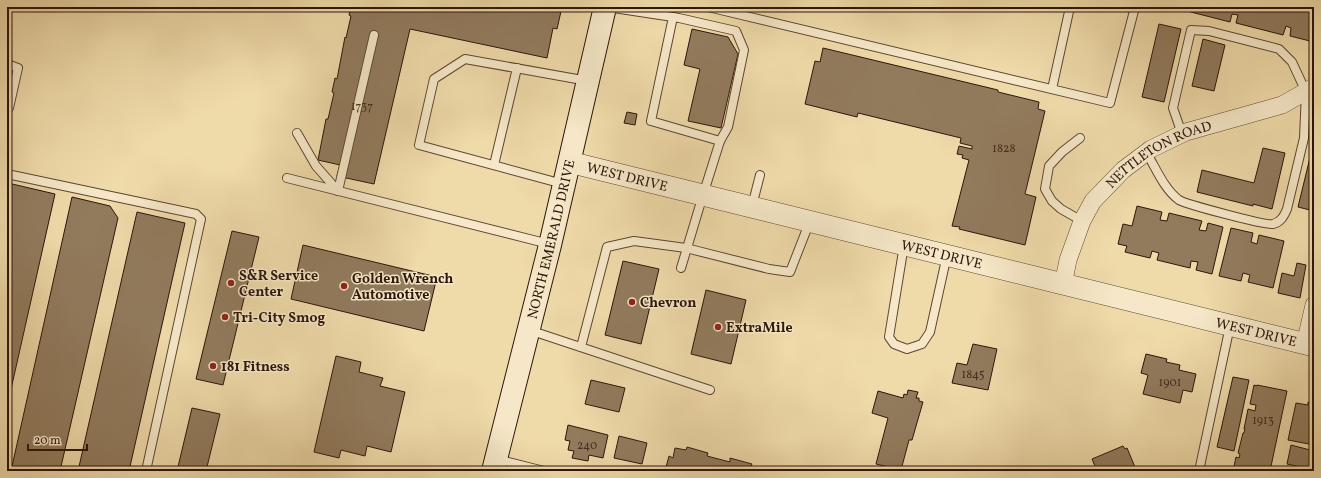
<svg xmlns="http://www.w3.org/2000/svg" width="1321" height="478" font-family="Vollkorn,serif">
<rect width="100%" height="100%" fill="#efdaa9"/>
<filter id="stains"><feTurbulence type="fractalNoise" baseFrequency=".005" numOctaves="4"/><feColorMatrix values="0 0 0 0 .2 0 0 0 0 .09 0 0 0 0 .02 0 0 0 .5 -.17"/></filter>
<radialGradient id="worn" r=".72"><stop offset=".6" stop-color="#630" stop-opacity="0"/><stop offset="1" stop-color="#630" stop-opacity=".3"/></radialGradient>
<g fill="#917b5d" stroke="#2c150b">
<polygon points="351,7 562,7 557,29 553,28 547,58 410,29 374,184 337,176 340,165 318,160 326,119 328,119 334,93 332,92 335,78 337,79 345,37 346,38 351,16 349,15"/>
<polygon points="1184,7 1314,7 1314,42 1290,36 1291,28 1286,26 1283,35 1236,23 1238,15 1232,14 1230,22 1183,10"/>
<polygon points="1159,24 1181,29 1164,102 1142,97"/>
<polygon points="692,29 728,37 738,54 721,128 688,121 700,69 684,65"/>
<polygon points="1203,39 1225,45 1214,91 1192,86"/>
<polygon points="823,48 998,90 998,92 1039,102 1038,109 1045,111 1025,194 1036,197 1025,245 959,229 960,227 952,226 969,160 962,158 963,155 957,154 959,146 972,149 972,146 960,143 961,138 858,113 857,117 805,104 815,61 820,62"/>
<polygon points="627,112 637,114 635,125 624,123"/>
<polygon points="1314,141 1314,211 1298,207"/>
<polygon points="1263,148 1285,153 1272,209 1253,204 1253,206 1197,192 1202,170 1254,183"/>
<polygon points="8,183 55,194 7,407 7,187"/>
<polygon points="72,197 110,206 118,218 60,471 11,471"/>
<polygon points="1137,206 1162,212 1160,220 1167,221 1169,213 1202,221 1199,230 1206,231 1208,223 1223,227 1212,274 1196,270 1198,262 1191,261 1190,268 1157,260 1159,253 1152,251 1150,258 1125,252 1127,246 1118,244 1123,224 1132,226"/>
<polygon points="137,212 185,223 129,471 78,471"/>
<polygon points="1231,228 1253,233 1251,242 1257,244 1259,235 1284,241 1273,288 1248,282 1250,275 1243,273 1241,281 1219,276"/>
<polygon points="232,231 259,237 223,385 196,379"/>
<polygon points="303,245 437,277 424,331 291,299"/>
<polygon points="623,261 659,269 641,344 605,335"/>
<polygon points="1297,263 1306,265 1300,298 1278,293 1282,273 1294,276"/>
<polygon points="706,290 746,300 731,364 691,354"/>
<polygon points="973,344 997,349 988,390 952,383 957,363 967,365"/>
<polygon points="1146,354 1167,359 1166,362 1180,365 1179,370 1196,374 1192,392 1183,390 1180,403 1143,394 1148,375 1141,373"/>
<polygon points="336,356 361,362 359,372 383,378 380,386 405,392 391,452 367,446 365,456 341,450 339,458 314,452"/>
<polygon points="1233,377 1249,380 1234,451 1217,447"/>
<polygon points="591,380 625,388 619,412 585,404"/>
<polygon points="1254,385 1257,386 1257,385 1287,391 1270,471 1233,471 1236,457 1239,458 1240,454 1238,453 1243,433 1244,433 1245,429 1244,429 1248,409 1255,411 1256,405 1250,404"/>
<polygon points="908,390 918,392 916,398 919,398 919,401 923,402 912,440 909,440 901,470 876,464 888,418 872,413 878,391 903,398 904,394 907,395"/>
<polygon points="1308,402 1314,404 1314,445 1288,440 1296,403 1308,405"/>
<polygon points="192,408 220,414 206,471 177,471"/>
<polygon points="568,425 608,435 603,458 589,455 588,461 572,458 574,451 568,450 570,441 565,440"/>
<polygon points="619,436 647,443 642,464 614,458"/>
<polygon points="1291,445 1314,451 1314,470 1287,464"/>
<polygon points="1123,446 1125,449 1127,448 1135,467 1129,469 1130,471 1097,471 1092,459"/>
<polygon points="687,447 708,453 707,456 730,462 730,458 752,464 751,466 770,471 665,471 669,456 673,458 675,448 686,450"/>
</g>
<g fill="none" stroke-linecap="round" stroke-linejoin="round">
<g stroke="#5d4632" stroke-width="10">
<g id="service">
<polyline points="607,7 673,17 651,121 720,141 703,195 681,268"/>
<polyline points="708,7 1110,103 1135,7"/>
<polyline points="673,17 679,18 736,31 744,50 728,127 720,141"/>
<polyline points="7,64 18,68 9,108"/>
<polyline points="1052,89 1070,7"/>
<polyline points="297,133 316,166 338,191"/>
<polyline points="1080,138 1062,152 1049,166 1045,189 1052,201 1061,209 1082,221"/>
<path d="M 1146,152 C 1156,168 1164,189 1179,200 C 1185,204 1267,226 1273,224 C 1281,222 1284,216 1287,209 L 1304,138 L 1306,92 L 1292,62 L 1279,49 L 1209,31 L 1191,30 L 1173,108 L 1182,134"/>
<polyline points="494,165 517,68"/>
<polyline points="7,174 196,214 201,219 146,471"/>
<polyline points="287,178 549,244"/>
<polyline points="563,184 419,145 434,79 465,59 588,81"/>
<polyline points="338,191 374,35"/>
<polyline points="752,206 760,175"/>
<polyline points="904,245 889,337 894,344 907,349 922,344 930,332 947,255"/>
<polyline points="529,330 710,390"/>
<polyline points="581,347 607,247 634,241 686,248 769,269 790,272 810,221"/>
<polyline points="497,459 544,471"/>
<polyline points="1199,471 1230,326"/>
</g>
</g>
<g stroke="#5d4632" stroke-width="18">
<g id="minor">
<path id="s1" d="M 1063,285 L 1068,260 L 1082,221 L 1093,201 L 1123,170 L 1151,149 L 1186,132 L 1282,105 L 1314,87"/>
<polyline points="1305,344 1314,305"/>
</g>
</g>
<g stroke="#5d4632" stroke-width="22">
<g id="tertiary">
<path id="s2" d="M 569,162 L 1314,346"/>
</g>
</g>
<g stroke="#2c150b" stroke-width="24">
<g id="secondary">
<path id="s3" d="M 493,471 L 550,245 L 605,7"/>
</g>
</g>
<use href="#service" stroke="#f5e7c7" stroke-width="8"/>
<use href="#minor" stroke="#f5e7c7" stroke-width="17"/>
<use href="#tertiary" stroke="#f5e7c7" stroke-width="21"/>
<use href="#secondary" stroke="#f5e7c7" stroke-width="22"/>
</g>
<g fill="#8f2418" stroke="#f5e7c7" stroke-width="1.5">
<circle cx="231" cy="283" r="4"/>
<circle cx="344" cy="286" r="4"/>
<circle cx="632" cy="302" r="4"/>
<circle cx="225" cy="317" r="4"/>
<circle cx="718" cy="327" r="4"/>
<circle cx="213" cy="366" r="4"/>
</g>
<g text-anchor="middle" stroke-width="3" stroke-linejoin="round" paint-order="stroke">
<g font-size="12" fill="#452e20">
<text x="362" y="110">1737</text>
<text x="1004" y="152">1828</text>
<text x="973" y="378">1845</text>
<text x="1170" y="386">1901</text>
<text x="1263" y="424">1913</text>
<text x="587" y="449">240</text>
</g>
<g font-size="14" fill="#2c150b" stroke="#f5e7c7">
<text dy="5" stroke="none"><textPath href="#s1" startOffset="172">NETTLETON ROAD</textPath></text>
<text dy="5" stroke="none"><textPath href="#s2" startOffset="60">WEST DRIVE</textPath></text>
<text dy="5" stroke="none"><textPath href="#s3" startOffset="239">NORTH EMERALD DRIVE</textPath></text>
<text dy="5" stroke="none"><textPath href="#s2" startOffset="384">WEST DRIVE</textPath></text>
<text dy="5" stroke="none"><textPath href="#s2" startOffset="708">WEST DRIVE</textPath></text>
</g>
<g font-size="14" font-weight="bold" fill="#2c150b" stroke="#f5e7c7" text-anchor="start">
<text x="239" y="280">S&amp;R Service<tspan x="239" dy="16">Center</tspan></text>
<text x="352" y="283">Golden Wrench<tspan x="352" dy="16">Automotive</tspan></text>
<text x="640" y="307">Chevron</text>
<text x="233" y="322">Tri-City Smog</text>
<text x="726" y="332">ExtraMile</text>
<text x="221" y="371">181 Fitness</text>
</g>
</g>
<rect width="1321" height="478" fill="none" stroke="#efdaa9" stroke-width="24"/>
<rect x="8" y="8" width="1305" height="462" fill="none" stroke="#2c150b" stroke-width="2"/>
<rect x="12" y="12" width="1297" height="454" fill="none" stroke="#2c150b"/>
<path d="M28 444v6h59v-6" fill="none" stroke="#2c150b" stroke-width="2"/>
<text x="34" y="444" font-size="12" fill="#2c150b" stroke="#f5e7c7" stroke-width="3" paint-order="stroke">20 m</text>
<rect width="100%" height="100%" filter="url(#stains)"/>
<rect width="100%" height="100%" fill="url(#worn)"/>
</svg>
